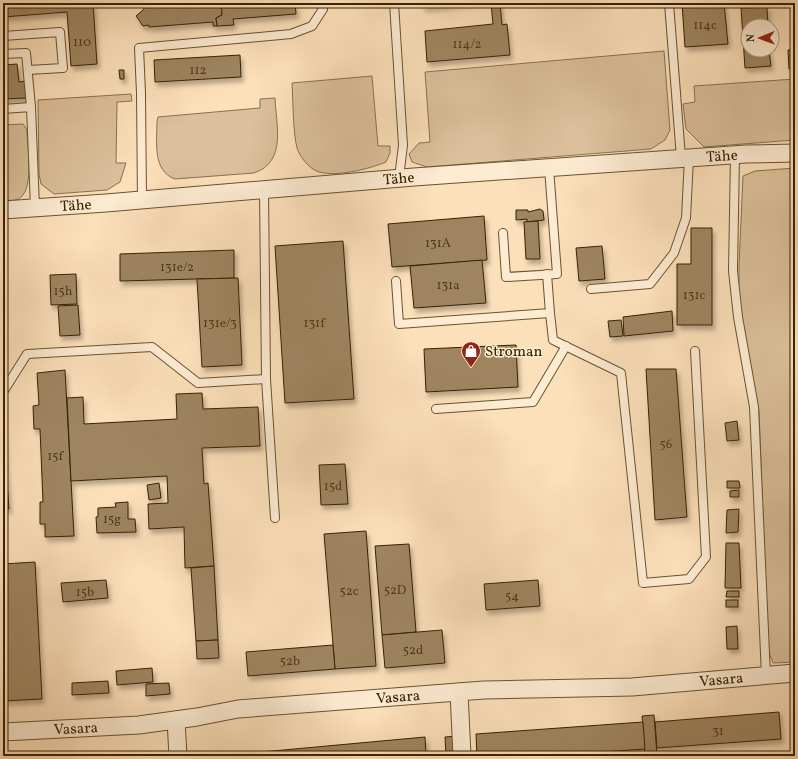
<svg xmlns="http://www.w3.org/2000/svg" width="798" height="759" font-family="Vollkorn,serif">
<defs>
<filter id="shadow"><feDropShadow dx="2.5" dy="4.5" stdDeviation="2" flood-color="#0004"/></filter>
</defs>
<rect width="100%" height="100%" fill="#fce0ba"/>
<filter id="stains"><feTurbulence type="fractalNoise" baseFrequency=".005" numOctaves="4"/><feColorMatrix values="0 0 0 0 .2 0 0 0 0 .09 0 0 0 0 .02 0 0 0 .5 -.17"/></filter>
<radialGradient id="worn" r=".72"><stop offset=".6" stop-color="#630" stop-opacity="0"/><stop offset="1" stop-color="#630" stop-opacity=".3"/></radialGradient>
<g fill="#dbc09b" stroke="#8a714e">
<polygon points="664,51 670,130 665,140 651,149 427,167 412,162 409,154 419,143 430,142 425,72"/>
<path d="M 372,76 L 378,146 L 390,146 L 390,153 L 386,162 C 369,169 337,177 319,172 C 309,169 300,157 297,148 C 293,133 293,100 292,83 Z"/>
<polygon points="795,79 795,140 704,147 686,129 683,104 695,102 694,86"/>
<polygon points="131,94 132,101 117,102 116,163 126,163 120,182 107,190 54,194 41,184 39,174 38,100"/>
<path d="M 275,98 C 276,125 287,162 254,173 L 175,179 C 152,171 157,141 157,121 L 158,117 L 260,108 L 260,99 Z"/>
<path d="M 23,124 L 27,130 C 27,146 36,194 16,200 C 12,201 7,200 3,200 L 3,125 Z"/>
<polygon points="795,168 795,662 773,663 768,650 759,411 739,305 739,266 743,176 755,171"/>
</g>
<g fill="#9e8561" stroke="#392201" filter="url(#shadow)">
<polygon points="3,3 93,3 97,64 71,66 67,12 3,17"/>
<polygon points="144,3 221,3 222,15 216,18 217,26 213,26 213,22 149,27 149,25 143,26 136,16 144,9"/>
<polygon points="221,3 230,3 231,6 239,5 239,3 295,3 296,14 233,19 234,25 217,26 216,18 222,15"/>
<polygon points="423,3 470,3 423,7"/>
<polygon points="491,3 500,3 502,25 507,24 510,55 427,62 425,31 493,24"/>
<polygon points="682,3 724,3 728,44 685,47"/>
<polygon points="767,7 768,26 748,26 748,50 769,50 771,66 745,68 741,8"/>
<polygon points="795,49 795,68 789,69 788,50"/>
<polygon points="240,55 241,77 155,82 154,60"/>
<polygon points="17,64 19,82 25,81 26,98 3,99 3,65"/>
<polygon points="119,70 124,70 124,79 120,79"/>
<polygon points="540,209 543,211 544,220 527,222 527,219 516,220 516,210 528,210 528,212"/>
<polygon points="484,216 487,260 392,267 388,224"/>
<polygon points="538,221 540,259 526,259 524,222"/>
<polygon points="691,228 712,228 712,325 677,325 677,264 691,264"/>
<polygon points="343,241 354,399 285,403 275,246"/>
<polygon points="602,246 605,279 579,281 576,248"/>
<polygon points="234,250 234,278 120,281 120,254"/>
<polygon points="482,260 486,303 414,308 410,266"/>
<polygon points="76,274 77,304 51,305 50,275"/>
<polygon points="238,278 242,365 202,367 197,279"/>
<polygon points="78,305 80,335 60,336 58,306"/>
<polygon points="672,311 673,331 624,336 623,317"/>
<polygon points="621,320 623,336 610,337 608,321"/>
<polygon points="516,345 518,387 426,392 424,349"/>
<polygon points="646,369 676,369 687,517 655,520"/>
<polygon points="65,370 74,536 45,537 45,524 40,524 40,502 43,502 40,429 34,429 33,406 39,405 37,373"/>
<polygon points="202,393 203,409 258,407 260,446 202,448 204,484 208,483 214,566 185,568 184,527 149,529 148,504 168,503 167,476 71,481 67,398 83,397 84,424 177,419 176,394"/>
<polygon points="737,421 739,440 727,441 725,423"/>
<polygon points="3,430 9,509 3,509"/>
<polygon points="345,464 348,504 321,505 319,465"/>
<polygon points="727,481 739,481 740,488 727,488"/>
<polygon points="159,483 161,498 149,500 147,485"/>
<polygon points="739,490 739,497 730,497 730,491"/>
<polygon points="128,502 128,519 135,519 136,532 97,533 96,517 98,517 98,508 116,507 115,503"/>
<polygon points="739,509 738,532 726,533 727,510"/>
<polygon points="366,531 376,666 335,669 324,534"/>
<polygon points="726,543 739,543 741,588 725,588"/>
<polygon points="409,544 416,632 382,635 375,546"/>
<polygon points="35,562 42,699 3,701 3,564"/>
<polygon points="214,566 218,640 196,641 191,568"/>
<polygon points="106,580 108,598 63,602 61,583"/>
<polygon points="538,580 540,606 486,610 484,584"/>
<polygon points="727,591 739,591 739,597 726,597"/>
<rect x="726" y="600" width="12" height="7"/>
<polygon points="737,626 738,649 727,649 726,627"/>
<polygon points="442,630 445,663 385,668 382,635"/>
<polygon points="218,640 219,658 197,659 196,641"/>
<polygon points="333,645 335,669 248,676 246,652"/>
<polygon points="152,668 153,682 117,685 116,671"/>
<polygon points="108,681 109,693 72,695 72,683"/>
<polygon points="169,683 170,694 146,696 146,684"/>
<polygon points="779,712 781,739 657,748 655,722"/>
<polygon points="654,715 657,756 645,756 642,716"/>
<polygon points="643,722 645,749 547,756 477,756 476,734"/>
<polygon points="457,736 458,756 446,756 445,737"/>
<polygon points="425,737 426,756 218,756"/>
</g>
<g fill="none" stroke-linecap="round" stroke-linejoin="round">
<g stroke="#6a522f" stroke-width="10">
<g id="service">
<polyline points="394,3 403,145 399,178"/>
<polyline points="669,3 681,158"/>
<polyline points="3,36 60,32 63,68 28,70"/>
<polyline points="3,54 26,53 31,107"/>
<polyline points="3,109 31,107 35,208"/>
<polyline points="735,155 733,271 738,317 754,407 766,676"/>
<polyline points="264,190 266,379 275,518"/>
<polyline points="142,200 141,93 139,48 291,34 312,26 323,9 322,3"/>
<polyline points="503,233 506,277 557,274 549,168"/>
<polyline points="396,281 399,324 550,313 547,274"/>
<polyline points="591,289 650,284 674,253 686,218 689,158"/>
<polyline points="550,313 553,340 621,373 643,583 689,579 706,557 695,351"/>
<polyline points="3,392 27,354 152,347 198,383 266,379"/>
<polyline points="436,409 533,402 566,346"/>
</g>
</g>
<g stroke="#6a522f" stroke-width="19">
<g id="minor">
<path id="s1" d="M 3,210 L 106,203 L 414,177 L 746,154 L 795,153"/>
<polyline points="459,692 462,756"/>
<polyline points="176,720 178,756"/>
<path id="s2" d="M 3,732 L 139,725 L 197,717 L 238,709 L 484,690 L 632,687 L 795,673"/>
</g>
</g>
<use href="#service" stroke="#fdebd2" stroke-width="8"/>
<use href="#minor" stroke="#fdebd2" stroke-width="17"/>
</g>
<defs>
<g id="shop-pin" transform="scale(1)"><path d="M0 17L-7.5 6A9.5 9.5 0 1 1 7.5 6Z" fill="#8f2418" stroke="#fdebd2"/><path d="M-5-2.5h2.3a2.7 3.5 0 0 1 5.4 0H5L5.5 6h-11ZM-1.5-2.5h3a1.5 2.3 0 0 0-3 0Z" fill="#fff"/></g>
</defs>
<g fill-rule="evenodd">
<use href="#shop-pin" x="471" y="351"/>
</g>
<g text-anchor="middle" stroke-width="3" stroke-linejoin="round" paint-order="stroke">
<g font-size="13" fill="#523b19">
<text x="705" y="29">114c</text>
<text x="82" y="46">110</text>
<text x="467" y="48">114/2</text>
<text x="198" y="74">112</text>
<text x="438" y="247">131A</text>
<text x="177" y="271">131e/2</text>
<text x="448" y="289">131a</text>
<text x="63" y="295">15h</text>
<text x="694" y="299">131c</text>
<text x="220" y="327">131e/3</text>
<text x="314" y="327">131f</text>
<text x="666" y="448">56</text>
<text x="55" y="460">15f</text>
<text x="333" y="490">15d</text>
<text x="112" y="523">15g</text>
<text x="395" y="594">52D</text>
<text x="349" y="595">52c</text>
<text x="85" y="596">15b</text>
<text x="512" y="600">54</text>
<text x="413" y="654">52d</text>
<text x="290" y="665">52b</text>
<text x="718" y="735">31</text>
</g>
<g font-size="15" fill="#392201" stroke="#fdebd2">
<text dy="5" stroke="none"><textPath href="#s1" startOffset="721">Tähe</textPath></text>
<text dy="5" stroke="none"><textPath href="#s1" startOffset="397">Tähe</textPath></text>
<text dy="5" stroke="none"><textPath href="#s1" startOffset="73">Tähe</textPath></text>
<text dy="5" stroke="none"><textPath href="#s2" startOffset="721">Vasara</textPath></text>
<text dy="5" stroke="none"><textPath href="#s2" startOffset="397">Vasara</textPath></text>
<text dy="5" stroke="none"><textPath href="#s2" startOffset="73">Vasara</textPath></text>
</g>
<g font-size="15" fill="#392201" stroke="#fdebd2" text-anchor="start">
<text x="485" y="356">Stroman</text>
</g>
</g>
<rect width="798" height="759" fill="none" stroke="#fce0ba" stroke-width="16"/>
<rect x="4" y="4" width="790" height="751" fill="none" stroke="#392201" stroke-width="2"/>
<rect x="8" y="8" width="782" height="743" fill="none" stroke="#392201"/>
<g transform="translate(760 38) rotate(269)"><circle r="19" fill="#fdebd2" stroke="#af9b7e"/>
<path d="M0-3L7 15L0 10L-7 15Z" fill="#8f2418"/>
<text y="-6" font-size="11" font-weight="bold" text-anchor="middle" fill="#392201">N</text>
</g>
<rect width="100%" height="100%" filter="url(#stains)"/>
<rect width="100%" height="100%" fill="url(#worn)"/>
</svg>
